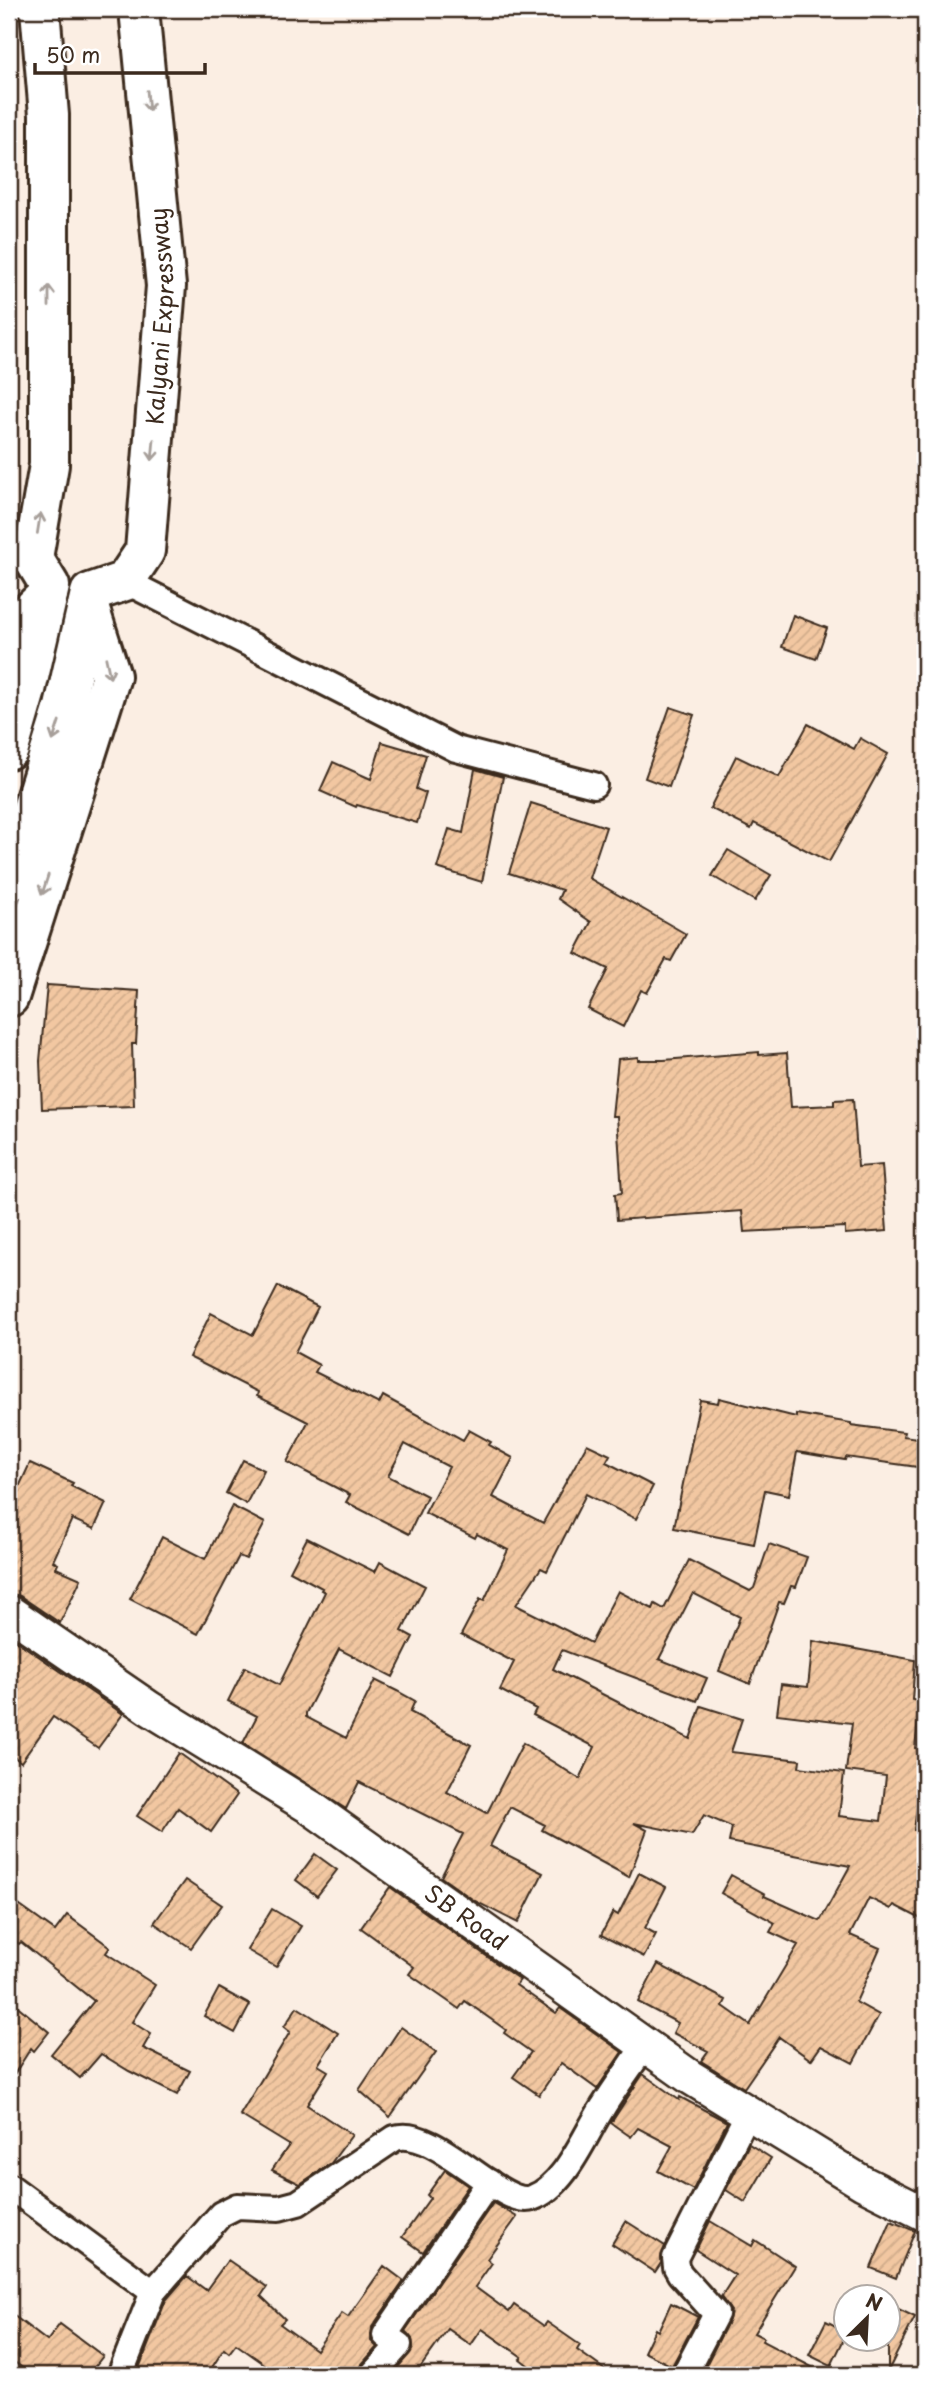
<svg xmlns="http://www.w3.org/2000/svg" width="934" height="2384" font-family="'Playpen Sans',sans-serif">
<defs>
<pattern id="building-hatch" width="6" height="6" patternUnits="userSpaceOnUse" patternTransform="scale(1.75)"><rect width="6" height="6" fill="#f2c7a1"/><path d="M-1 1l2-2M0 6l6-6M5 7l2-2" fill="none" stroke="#d0ab8a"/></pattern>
</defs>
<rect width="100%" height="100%" fill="#fbeee3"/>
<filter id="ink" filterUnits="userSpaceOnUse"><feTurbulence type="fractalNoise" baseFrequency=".0143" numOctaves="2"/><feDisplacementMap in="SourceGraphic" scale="14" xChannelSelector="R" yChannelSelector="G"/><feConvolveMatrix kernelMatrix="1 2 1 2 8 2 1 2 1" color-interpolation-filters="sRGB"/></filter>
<g filter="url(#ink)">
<g fill="url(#building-hatch)" stroke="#3b2a1e" stroke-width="2">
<polygon points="793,615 827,628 816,659 782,647"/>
<polygon points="670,707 694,715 669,787 645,778"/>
<polygon points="808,724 854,749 860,738 888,754 829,862 754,823 751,829 710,808 736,756 779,777"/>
<polygon points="382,742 426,755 416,789 426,793 417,823 357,805 356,807 320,791 333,762 371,779"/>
<polygon points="475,769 503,777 482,882 437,868 449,829 463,833"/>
<polygon points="531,803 606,827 589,878 686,934 671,961 666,959 647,993 641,990 623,1027 588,1009 608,969 575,953 591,922 558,899 562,890 509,873"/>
<polygon points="728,850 771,875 755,901 712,876"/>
<polygon points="47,985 139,991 136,1044 132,1044 134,1106 42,1109 40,1061"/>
<polygon points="759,1052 759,1055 787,1053 791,1107 834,1105 834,1100 853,1099 858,1167 882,1165 887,1231 845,1234 845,1227 744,1232 742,1211 617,1220 615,1194 622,1193 617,1116 612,1116 618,1059 638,1057 638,1060 664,1060"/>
<polygon points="278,1286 318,1307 295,1352 319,1365 315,1372 379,1404 383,1396 463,1440 469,1430 491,1442 489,1445 513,1458 493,1497 543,1523 587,1444 610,1455 606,1462 653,1486 636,1519 586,1494 547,1571 541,1568 516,1605 591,1643 618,1591 653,1609 655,1604 664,1609 689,1560 750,1591 754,1588 769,1544 807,1557 796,1587 791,1586 784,1603 779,1602 750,1684 719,1671 740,1617 693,1593 659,1659 707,1678 697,1701 562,1650 553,1669 690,1739 701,1706 742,1719 731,1752 800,1760 799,1767 844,1773 839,1816 881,1821 886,1776 846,1771 852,1723 777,1714 781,1684 808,1687 813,1641 915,1660 912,1700 920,1701 915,1748 925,1749 914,1830 925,1831 925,1921 894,1905 891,1909 869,1898 850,1935 880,1948 856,2002 879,2015 853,2063 821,2046 811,2060 779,2037 744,2088 701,2061 708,2051 673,2033 678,2023 638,2002 658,1964 726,2000 723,2006 750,2025 798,1945 770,1932 775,1923 721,1893 731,1875 765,1894 764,1896 820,1921 850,1866 729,1842 732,1827 704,1815 692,1835 634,1823 647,1830 629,1877 542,1830 545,1825 510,1807 490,1846 543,1873 518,1923 475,1901 441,1877 463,1834 359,1782 346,1809 243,1743 257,1716 228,1701 245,1667 279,1685 325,1592 321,1590 322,1588 290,1571 307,1538 375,1572 380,1562 425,1586 402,1631 413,1637 393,1677 339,1649 306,1713 306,1717 346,1738 375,1680 397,1691 415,1701 410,1712 471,1745 447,1792 487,1813 523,1743 580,1779 595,1747 533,1715 536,1709 500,1690 514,1662 461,1635 480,1599 484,1601 508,1550 477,1534 475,1538 425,1513 449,1467 405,1444 388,1476 427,1496 409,1534 346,1502 350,1495 287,1462 308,1422 257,1396 258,1392 189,1357 211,1313 253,1335"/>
<polygon points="719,1398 796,1417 796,1414 851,1423 851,1425 904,1432 903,1436 925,1439 925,1468 846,1457 845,1460 797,1452 789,1495 765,1490 754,1544 674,1528 700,1400 718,1403"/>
<polygon points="243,1460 264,1470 246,1504 226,1493"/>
<polygon points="30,1463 73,1483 71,1486 106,1503 94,1529 72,1519 53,1561 58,1564 56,1568 81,1579 60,1623 20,1596 9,1593 9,1495 14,1498"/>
<polygon points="232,1506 265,1523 246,1559 239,1556 198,1634 130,1599 162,1537 205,1559"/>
<polygon points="9,1636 123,1714 98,1748 53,1717 21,1762 9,1753"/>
<polygon points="179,1753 237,1795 211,1832 178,1808 162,1832 137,1816"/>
<polygon points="315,1854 337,1870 317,1896 296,1880"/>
<polygon points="639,1873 666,1887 645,1928 656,1934 644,1957 601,1935 613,1912 618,1915"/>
<polygon points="185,1880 222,1905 191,1948 154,1923"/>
<polygon points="390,1887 520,1980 516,1985 556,2013 560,2008 622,2052 597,2089 561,2063 539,2095 513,2077 531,2052 504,2033 506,2030 465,2001 459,2009 409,1974 414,1967 361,1928"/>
<polygon points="9,1898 55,1931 67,1915 110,1947 106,1953 155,1985 132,2022 151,2034 143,2048 190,2071 177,2095 129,2071 101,2054 80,2078 51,2054 94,2001 21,1942 19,1944 9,1936"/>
<polygon points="272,1909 301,1926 276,1967 247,1950"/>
<polygon points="219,1988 250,2005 235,2033 204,2016"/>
<polygon points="9,1999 49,2032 34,2051 31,2048 9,2082"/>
<polygon points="297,2007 338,2033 318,2065 328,2071 307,2105 352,2135 331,2163 300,2184 272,2170 289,2145 240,2115 290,2032 284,2027"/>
<polygon points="401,2027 436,2052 390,2117 359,2090"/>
<polygon points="643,2074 679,2100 680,2097 727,2122 693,2190 658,2171 672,2146 638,2128 631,2137 611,2123"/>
<polygon points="749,2144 771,2158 745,2202 726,2190"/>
<polygon points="445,2170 468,2186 423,2252 402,2237 430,2198 427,2195"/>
<polygon points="493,2203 517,2217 487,2259 492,2263 475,2287 509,2312 514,2305 544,2326 547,2322 580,2345 577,2350 612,2375 523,2375 529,2366 520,2359 522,2357 482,2329 471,2345 448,2329 415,2375 392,2375 413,2348 412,2339 405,2331"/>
<polygon points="626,2221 665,2246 661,2263 655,2272 612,2244"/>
<polygon points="710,2221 752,2246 755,2240 795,2266 754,2333 764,2338 762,2341 827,2375 701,2375 729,2320 731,2311 721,2297 735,2275 696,2250"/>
<polygon points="891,2221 915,2231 896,2278 871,2268"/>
<polygon points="228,2260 267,2287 261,2296 285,2319 280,2324 316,2350 342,2313 348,2317 384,2266 404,2281 372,2327 371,2341 377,2347 361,2365 358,2375 280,2375 236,2344 229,2353 224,2349 207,2375 146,2375 138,2371 166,2300 187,2276 206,2290"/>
<polygon points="671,2303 698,2317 672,2366 644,2352 655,2329 658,2331"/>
<polygon points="888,2304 915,2317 888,2371"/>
<polygon points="9,2312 47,2341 60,2324 103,2356 88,2375 32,2375 9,2358"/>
<polygon points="826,2321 846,2331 846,2335 831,2366 809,2355"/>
</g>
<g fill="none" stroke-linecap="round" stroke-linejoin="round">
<g stroke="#3b2a1e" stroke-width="30">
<g id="street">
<polyline points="125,581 456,749 594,785"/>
<polyline points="9,2186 153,2292"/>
<path d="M 120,2375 L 153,2292 L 221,2214 L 237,2206 L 279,2208 L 298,2203 L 395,2138 C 437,2126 501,2209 532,2198 C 566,2186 585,2134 603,2107 C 616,2086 631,2066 645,2045"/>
<polyline points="372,2375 399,2345 385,2335 489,2182"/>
<polyline points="684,2375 716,2314 680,2274 676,2267 675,2258 748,2113"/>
</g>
</g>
<g stroke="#3b2a1e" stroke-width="38">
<g id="secondary">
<path id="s1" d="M 9,1612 L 149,1708 L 310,1807 L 690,2077 L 863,2183 L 925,2214"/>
</g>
</g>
<g stroke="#3b2a1e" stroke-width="44">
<g id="highway">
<polyline points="9,644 12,629 48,594"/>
<polyline points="9,749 26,690 50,586 33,558 49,465 49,115 40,9"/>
<path id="s2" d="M 9,882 L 64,707 L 90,593 L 125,581 L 145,551 L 166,286 L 139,9"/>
<polyline points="9,997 111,676 88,604"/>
</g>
</g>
<use href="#street" stroke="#fff" stroke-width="24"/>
<use href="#secondary" stroke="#fff" stroke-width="33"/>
<use href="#highway" stroke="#fff" stroke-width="38"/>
</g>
<defs><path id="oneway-shaft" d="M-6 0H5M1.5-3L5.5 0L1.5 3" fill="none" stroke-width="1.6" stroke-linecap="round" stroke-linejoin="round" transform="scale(1.75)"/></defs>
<g stroke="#a79f9a">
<use href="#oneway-shaft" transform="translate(148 101) rotate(85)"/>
<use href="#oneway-shaft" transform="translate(49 296) rotate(-90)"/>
<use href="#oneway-shaft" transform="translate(153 450) rotate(95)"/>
<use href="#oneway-shaft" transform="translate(39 523) rotate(-81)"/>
<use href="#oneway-shaft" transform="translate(108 668) rotate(78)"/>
<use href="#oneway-shaft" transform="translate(56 731) rotate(108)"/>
<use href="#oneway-shaft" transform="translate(45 885) rotate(108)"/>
</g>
</g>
<g text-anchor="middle" stroke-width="5" stroke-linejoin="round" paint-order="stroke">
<g font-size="23" fill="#3b2a1e" stroke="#fff">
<text dy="8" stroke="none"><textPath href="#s2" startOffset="609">Kalyani Expressway</textPath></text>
<text dy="8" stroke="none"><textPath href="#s1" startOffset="550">SB Road</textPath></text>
</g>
</g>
<rect width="934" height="2384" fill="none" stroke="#fff" stroke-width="35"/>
<rect x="18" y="18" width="899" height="2349" fill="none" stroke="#3b2a1e" stroke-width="2.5" filter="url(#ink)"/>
<g transform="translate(867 2318) rotate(24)"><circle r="33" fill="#ffffff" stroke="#b1aaa5" stroke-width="2"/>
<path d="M0-5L12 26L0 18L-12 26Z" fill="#3b2a1e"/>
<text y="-10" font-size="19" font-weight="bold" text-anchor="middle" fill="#3b2a1e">N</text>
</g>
<path d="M35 63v10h170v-10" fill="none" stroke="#3b2a1e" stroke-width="3.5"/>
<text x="46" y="63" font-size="21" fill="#3b2a1e" stroke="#ffffff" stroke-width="5" paint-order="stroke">50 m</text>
</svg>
